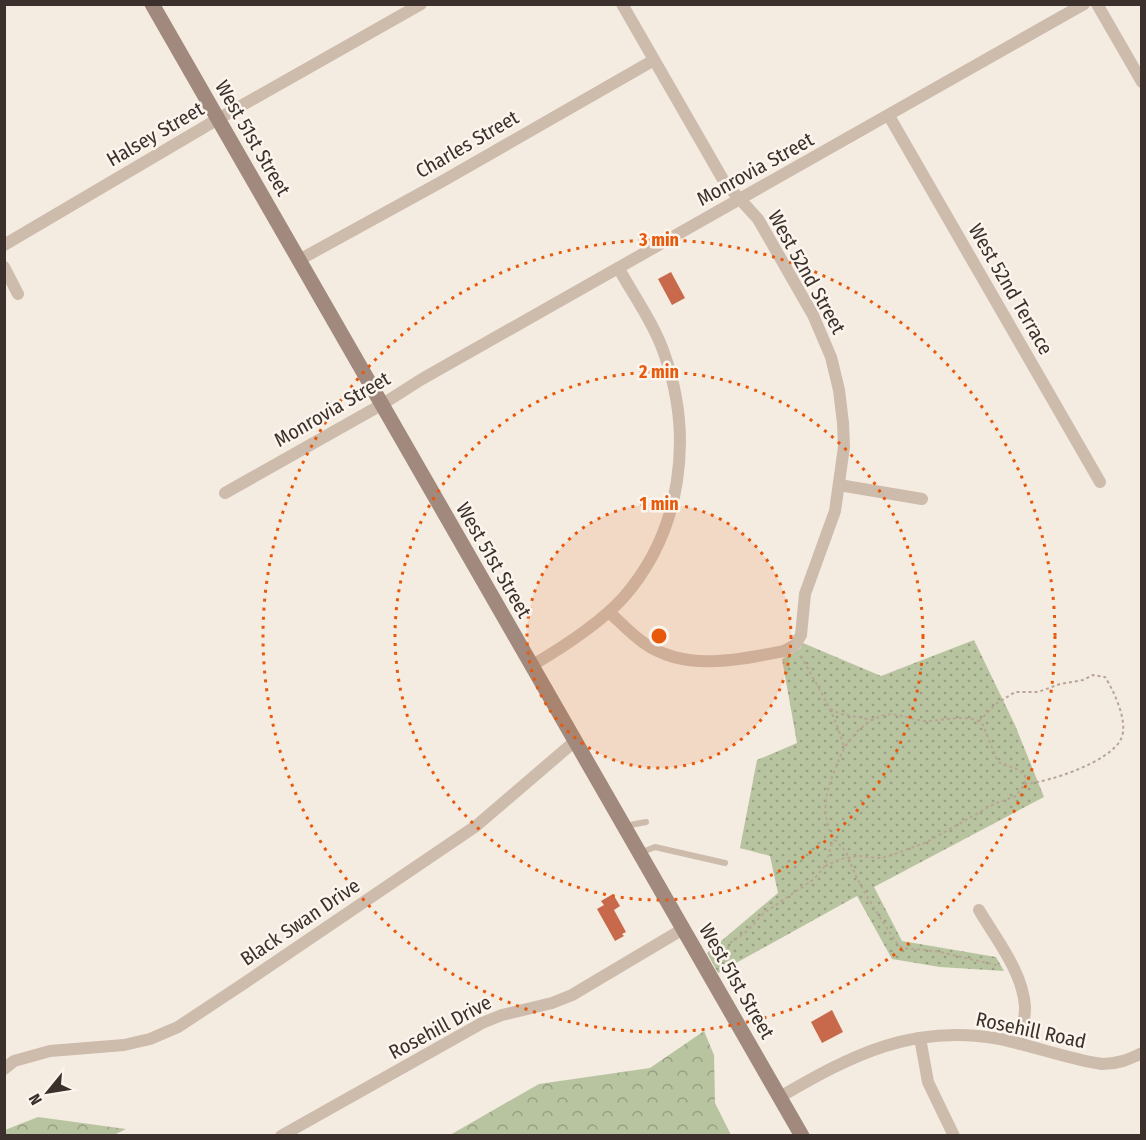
<svg xmlns="http://www.w3.org/2000/svg" width="1146" height="1140" font-family="'Fira Sans Condensed',sans-serif">
<defs>
<pattern id="green-dots" width="8" height="8" patternUnits="userSpaceOnUse" patternTransform="scale(1.5)"><rect width="8" height="8" fill="#b8c4a0"/><path d="M2 2h.1M6 6h.1" fill="none" stroke="#97a083" stroke-width="1.8" stroke-linecap="round"/></pattern>
<pattern id="forest-crowns" width="20" height="18" patternUnits="userSpaceOnUse" patternTransform="scale(1.5)"><rect width="20" height="18" fill="#b8c4a0"/><path d="M2 6a3 3 0 1 1 6 0M12 15a3 3 0 1 1 6 0" fill="none" stroke="#97a083"/></pattern>
</defs>
<rect width="100%" height="100%" fill="#f4ebe1"/>
<polygon fill="url(#green-dots)" points="974,640 1015,725 1044,797 874,887 902,941 996,957 1004,971 940,967 892,959 857,896 718,973 707,953 778,893 770,856 740,848 757,760 797,743 782,659 800,649 803,643 881,676"/>
<g fill="url(#forest-crowns)">
<polygon points="704,1031 714,1055 715,1103 731,1135 450,1135 539,1084 650,1068"/>
<polygon points="38,1117 126,1129 114,1135 5,1135 5,1130"/>
</g>
<g fill="#c8694b">
<polygon points="671,272 685,298 672,305 658,279"/>
<polygon points="613,894 620,906 614,910 626,932 622,934 624,936 615,941 597,909 604,905 601,901"/>
<polygon points="832,1010 843,1032 822,1043 811,1022"/>
</g>
<g fill="none" stroke-linecap="round" stroke-linejoin="round">
<g stroke="#b9a596" stroke-width="2" stroke-dasharray="3 3" stroke-linecap="butt">
<path d="M 801,656 C 817,686 836,714 844,748"/>
<polyline points="830,709 841,714 873,720"/>
<path d="M 979,721 L 996,704 L 1015,692 L 1038,692 L 1060,684 L 1083,680 L 1093,675 L 1105,677 C 1114,691 1129,723 1121,739 C 1110,762 1049,782 1025,784"/>
<path d="M 825,866 L 841,859 L 858,856 L 881,858 L 889,856 L 927,842 L 994,804 L 1016,796 L 1025,784 L 1025,775 L 1019,770 L 998,762 L 983,725 C 973,713 945,720 930,721 C 915,722 899,712 885,715 C 865,720 847,739 840,757 C 833,775 823,796 826,815 C 827,822 829,835 835,840 C 839,845 844,848 847,854 C 849,858 850,862 852,867 C 864,895 882,920 898,945 L 903,948 L 936,951 L 1000,966"/>
<polyline points="716,962 725,954 731,942 745,933 764,913 814,879 825,866 833,840"/>
</g>
<g stroke="#cdbbac" stroke-width="6">
<polyline points="625,826 646,822"/>
<polyline points="640,853 655,847 725,863"/>
</g>
<g stroke="#cdbbac" stroke-width="12">
<polyline points="1097,4 1142,82"/>
<polyline points="889,116 1100,482"/>
<polyline points="4,245 218,119 421,4"/>
<polyline points="299,260 441,182 654,60"/>
<polyline points="4,267 18,294"/>
<polyline points="839,485 922,499"/>
<polyline points="225,493 381,405 422,379 1084,4"/>
<path d="M 609,612 C 620,622 631,634 644,643 C 685,672 738,660 784,651 L 795,645 L 801,635 L 805,594 L 835,511 L 844,447 L 843,423 L 839,390 L 831,357 L 813,315 L 758,219 L 725,183 L 622,4"/>
<path d="M 531,666 C 560,649 600,623 623,598 C 682,531 694,436 664,353 C 654,324 634,296 619,269"/>
<path d="M 979,910 C 996,939 1023,972 1025,1007 C 1025,1019 1022,1032 1020,1044"/>
<polyline points="920,1038 928,1082 954,1136"/>
<polyline points="4,1069 14,1061 50,1051 124,1045 150,1039 178,1027 243,984 476,826 574,742"/>
<path d="M 780,1097 C 852,1055 913,1023 1000,1039 C 1034,1046 1068,1059 1102,1064 C 1117,1064 1128,1060 1142,1053"/>
<polyline points="281,1136 482,1023 502,1015 552,1003 572,995 683,929"/>
</g>
<polyline stroke="#a18a7d" stroke-width="15" points="152,4 802,1136"/>
</g>
<circle cx="659" cy="636" r="132" fill="#e8590c" fill-opacity=".12"/>
<g fill="none" stroke="#e8590c" stroke-width="3" stroke-dasharray="3 6">
<circle cx="659" cy="636" r="132"/>
<circle cx="659" cy="636" r="264"/>
<circle cx="659" cy="636" r="396"/>
</g>
<g text-anchor="middle" stroke-width="5" stroke-linejoin="round" paint-order="stroke">
<g font-size="20" fill="#3b302b" stroke="#fbf5ee">
<text transform="translate(155 134) rotate(-30)" y="7">Halsey Street</text>
<text transform="translate(253 138) rotate(60)" y="7">West 51st Street</text>
<text transform="translate(467 144) rotate(-30)" y="7">Charles Street</text>
<text transform="translate(755 169) rotate(-29)" y="7">Monrovia Street</text>
<text transform="translate(807 272) rotate(61)" y="7">West 52nd Street</text>
<text transform="translate(1011 289) rotate(60)" y="7">West 52nd Terrace</text>
<text transform="translate(332 409) rotate(-30)" y="7">Monrovia Street</text>
<text transform="translate(494 560) rotate(60)" y="7">West 51st Street</text>
<text transform="translate(300 922) rotate(-34)" y="7">Black Swan Drive</text>
<text transform="translate(737 981) rotate(60)" y="7">West 51st Street</text>
<text transform="translate(440 1027) rotate(-28)" y="7">Rosehill Drive</text>
<text transform="translate(1031 1030) rotate(12)" y="7">Rosehill Road</text>
</g>
</g>
<circle cx="659" cy="636" r="9" fill="#e8590c" stroke="#fbf5ee" stroke-width="3"/>
<g font-size="18" text-anchor="middle" font-weight="bold" fill="#e8590c" stroke="#fbf5ee" stroke-width="5" stroke-linejoin="round" paint-order="stroke">
<text x="659" y="246">3 min</text>
<text x="659" y="378">2 min</text>
<text x="659" y="510">1 min</text>
</g>
<rect width="1146" height="1140" fill="none" stroke="#3b302b" stroke-width="12"/>
<g transform="translate(48 1092) rotate(240)" stroke="#fbf5ee" stroke-width="4.5" paint-order="stroke">
<path d="M0-4.5L10 22L0 15L-10 22Z" fill="#3b302b"/>
<text y="-9" font-size="16" font-weight="bold" text-anchor="middle" fill="#3b302b">N</text>
</g>
</svg>
